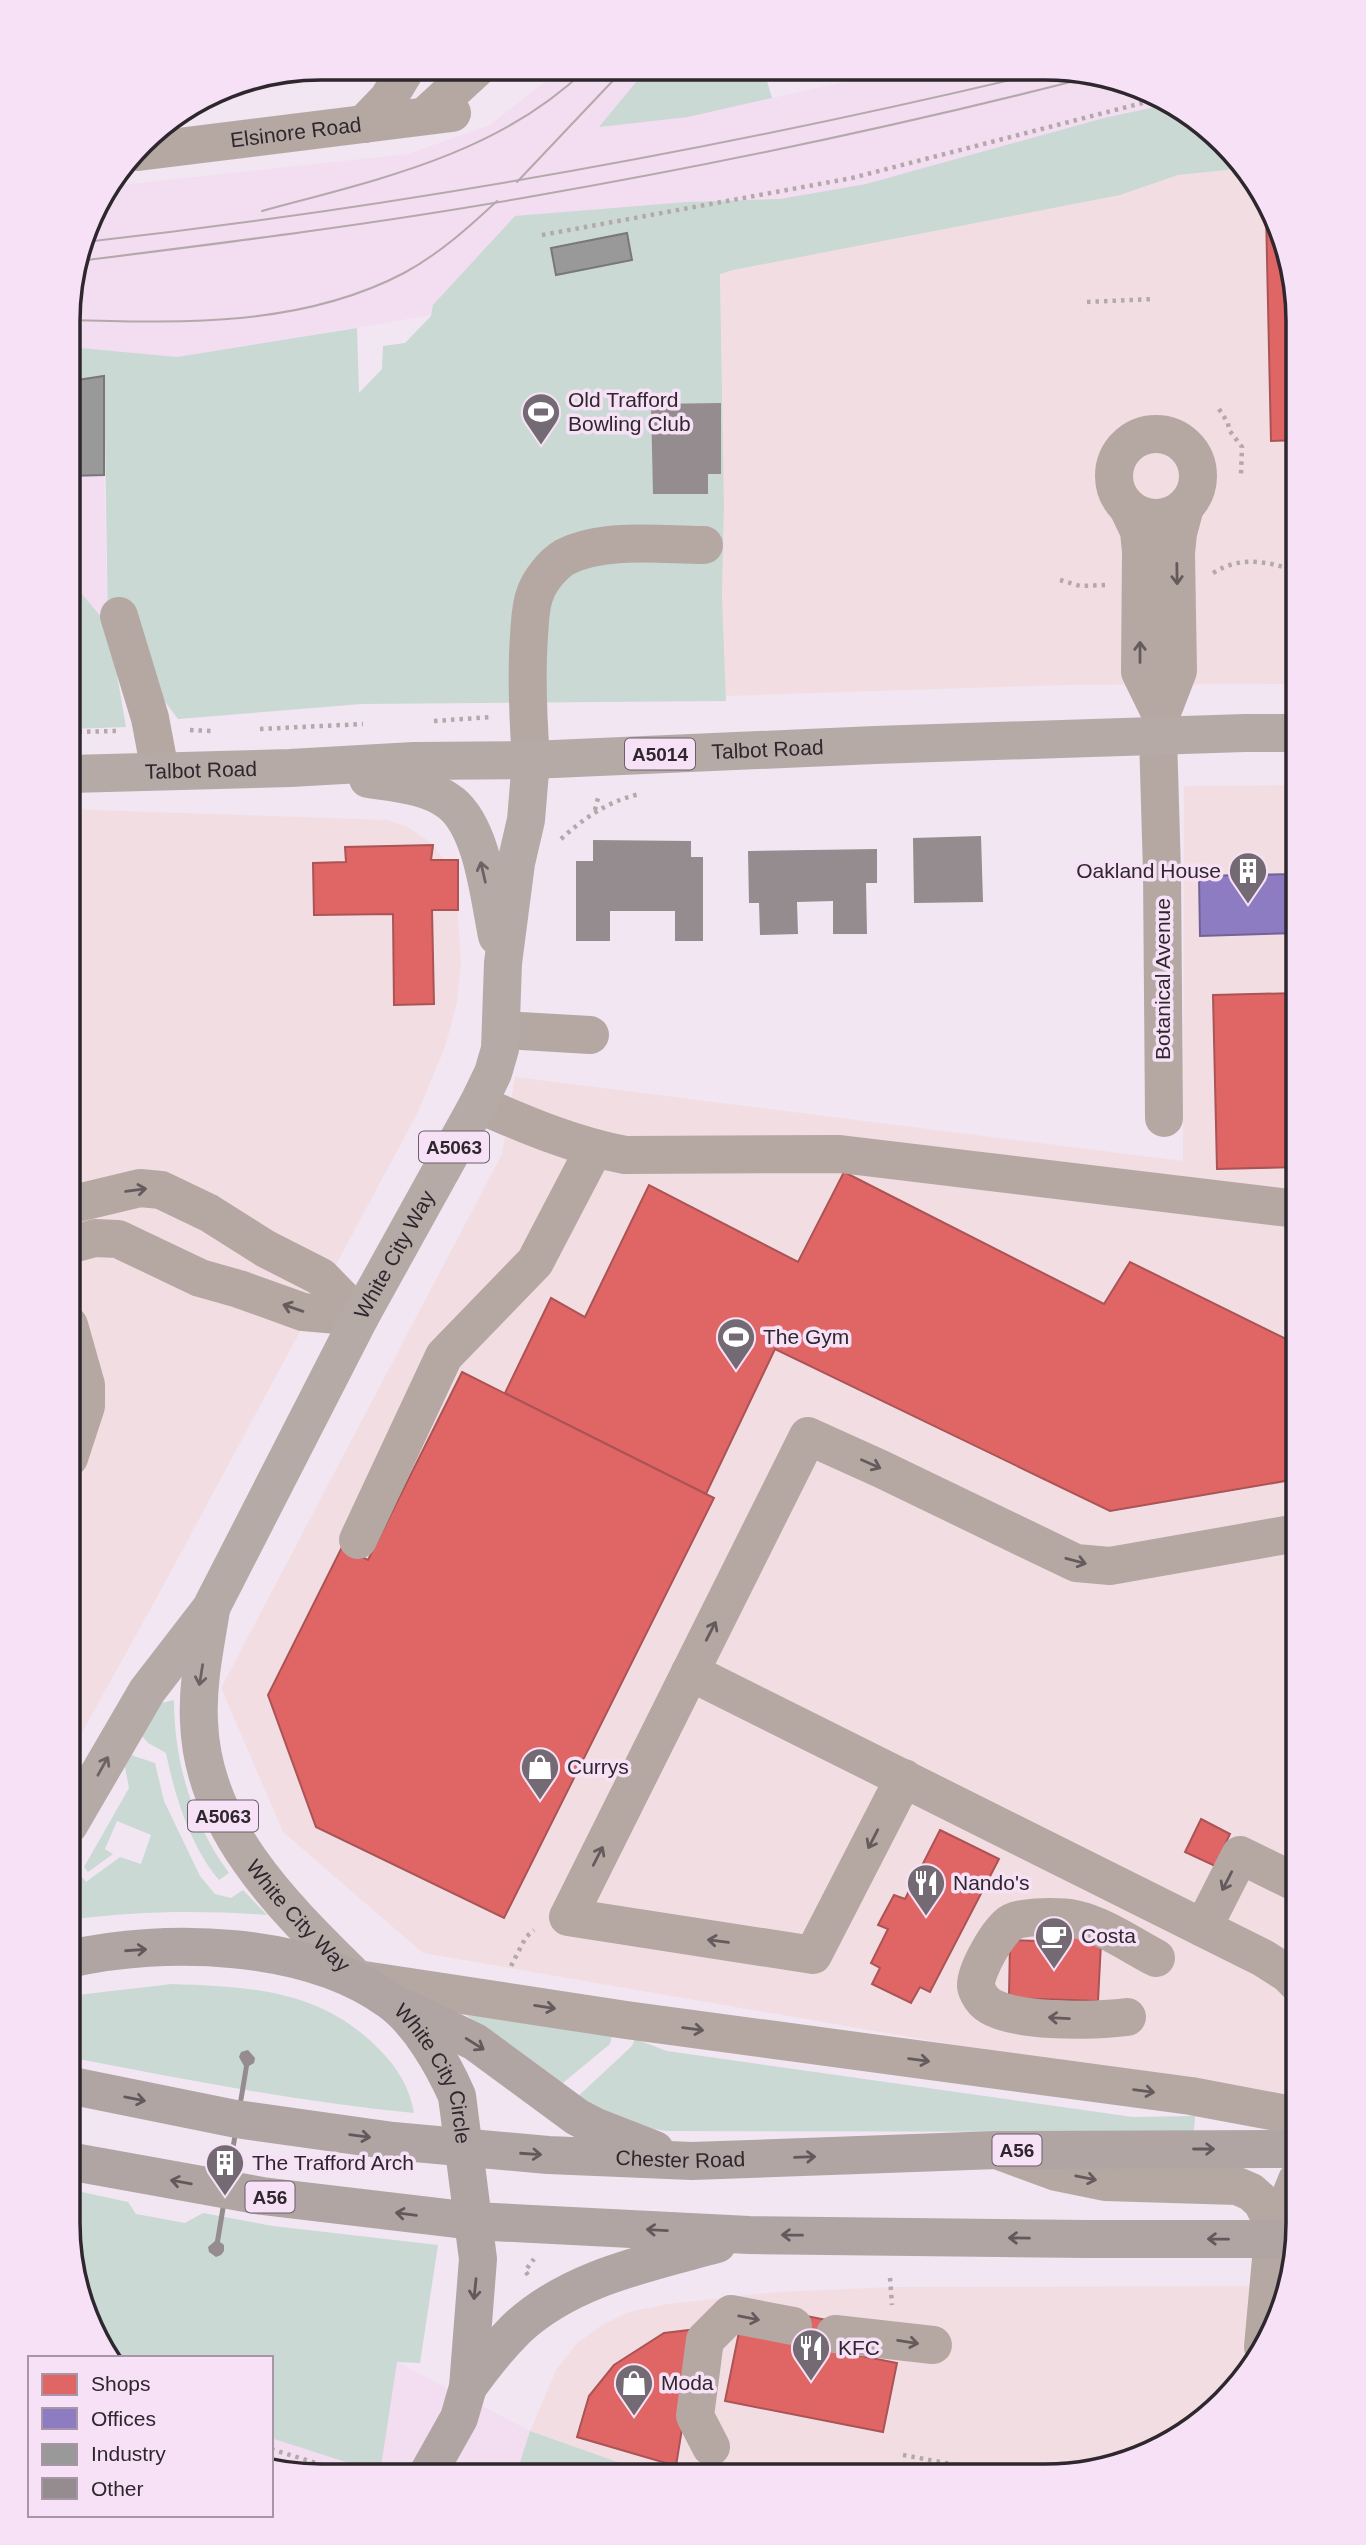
<svg xmlns="http://www.w3.org/2000/svg" width="1366" height="2545" font-family="Helvetica,sans-serif">
<rect width="100%" height="100%" fill="#f2e6f2"/>
<g fill="#f2dee2">
<polygon points="1221,146 1284,240 1298,321 1298,684 1067,685 726,696 722,596 724,505 720,258"/>
<polygon points="1298,785 1297,2104 423,1953 283,1832 221,1688 502,1154 515,1077 1183,1161 1184,786"/>
<polygon points="70,809 388,820 406,826 430,842 455,873 461,961 457,1003 445,1047 417,1114 161,1590 69,1756"/>
<polygon points="1287,2286 1279,2320 1245,2378 1186,2434 1126,2463 1044,2477 657,2476 530,2431 556,2370 577,2343 602,2325 629,2312 668,2304 776,2292 891,2287"/>
</g>
<g fill="#f2ddf1">
<polygon points="560,70 722,71 689,117 887,72 1094,73 1211,131 420,317 177,357 70,347 70,289 95,209 112,186 408,154 490,125"/>
<polygon points="104,376 104,475 108,627 70,580 70,381"/>
<polygon points="72,2247 189,2284 397,2362 530,2431 657,2476 288,2475 271,2469 271,2358 117,2358 82,2305"/>
</g>
<g fill="#cad9d4">
<polygon points="646,70 764,71 772,98 688,117 599,127"/>
<polygon points="1160,106 1211,131 1236,169 1178,175 1120,195 733,270 720,274 724,505 722,596 726,701 362,704 178,719 109,628 126,727 70,729 70,580 108,625 104,377 70,381 70,347 177,357 357,328 359,393 382,369 383,346 405,343 431,316 433,305 515,216 687,202 780,199 866,184 1104,118"/>
<path d="M 174,1700 C 174,1761 192,1823 229,1873 L 219,1880 C 190,1845 175,1797 166,1753 L 148,1743 L 142,1736 L 161,1703 Z"/>
<path d="M 131,1755 L 155,1763 L 164,1801 L 200,1876 L 215,1894 L 231,1898 L 243,1890 L 267,1915 C 200,1910 135,1911 69,1920 L 69,1872 L 76,1869 L 86,1882 L 120,1857 L 141,1864 L 151,1835 L 117,1821 L 105,1849 L 113,1854 L 88,1872 L 84,1867 L 129,1788 L 125,1767 Z"/>
<path d="M 172,1984 C 251,1987 320,1989 379,2049 C 397,2067 410,2088 414,2113 C 298,2102 184,2079 68,2057 L 69,1996 Z"/>
<polygon points="466,2015 613,2032 610,2044 558,2087"/>
<polygon points="635,2039 667,2051 1133,2117 1195,2116 1194,2132 667,2131 641,2127 574,2100 632,2046"/>
<polygon points="68,2189 128,2202 136,2214 185,2223 203,2213 273,2226 438,2245 420,2363 397,2362 380,2473 271,2438 271,2358 117,2358 82,2305 68,2223"/>
<polygon points="530,2431 657,2476 516,2475"/>
</g>
<g fill="#e06666" stroke="#ab5355" stroke-width="2">
<polygon points="1266,213 1284,240 1298,322 1298,440 1271,441"/>
<polygon points="433,845 431,860 458,860 458,910 432,910 434,1004 394,1005 393,914 314,915 313,863 346,862 345,847"/>
<polygon points="1298,993 1297,1167 1217,1169 1213,995"/>
<polygon points="844,1172 1104,1304 1130,1262 1294,1343 1297,1336 1297,1479 1110,1511 775,1349 706,1494 505,1393 551,1298 585,1317 649,1185 798,1262"/>
<polygon points="462,1372 714,1498 504,1918 316,1827 268,1695 342,1547 368,1560"/>
<polygon points="1201,1819 1230,1834 1215,1866 1185,1852"/>
<polygon points="940,1830 999,1859 930,1992 920,1987 911,2003 872,1984 880,1968 871,1963 888,1929 878,1925 894,1895 905,1899"/>
<polygon points="1066,1931 1083,1932 1082,1941 1101,1943 1098,2001 1009,1998 1010,1940 1065,1942"/>
<polygon points="796,2314 837,2322 831,2350 897,2363 883,2432 725,2401 739,2332"/>
<polygon points="698,2329 676,2466 577,2437 589,2396 614,2365 664,2333"/>
</g>
<polygon fill="#8e7cc3" stroke="#726296" stroke-width="2" points="1298,874 1298,933 1200,936 1199,876"/>
<g fill="#999" stroke="#797779" stroke-width="2">
<polygon points="627,233 632,260 556,275 551,248"/>
<polygon points="104,376 104,475 70,476 70,381"/>
</g>
<g fill="#948c8e">
<polygon points="721,403 721,474 708,474 708,494 653,494 651,404"/>
<polygon points="981,836 983,902 914,903 913,838"/>
<polygon points="593,840 691,841 691,857 703,857 703,941 675,941 675,911 610,911 610,941 576,941 576,861 593,861"/>
<polygon points="877,849 877,883 866,883 867,934 833,934 833,901 797,902 798,934 760,935 759,903 749,903 748,851"/>
<polygon points="248,2050 255,2058 254,2063 249,2066 220,2242 224,2245 224,2251 221,2255 216,2257 209,2252 208,2247 215,2241 244,2066 239,2057 241,2052"/>
</g>
<g fill="none" stroke-linecap="round" stroke-linejoin="round">
<g stroke="#b3a9a9" stroke-width="4.5" stroke-dasharray="3.5 5" stroke-linecap="butt">
<polyline points="542,235 852,178 1150,101"/>
<polyline points="1087,302 1154,299"/>
<polyline points="1219,409 1228,423 1229,430 1242,447 1241,474"/>
<path d="M 1213,573 C 1242,555 1267,562 1298,571"/>
<polyline points="1060,580 1080,586 1105,585"/>
<polyline points="434,721 492,717"/>
<polyline points="260,729 363,724"/>
<polyline points="190,730 212,731"/>
<polyline points="70,732 118,731"/>
<polyline points="595,810 599,794"/>
<path d="M 561,839 C 584,818 608,801 640,794"/>
<polyline points="511,1966 526,1937 534,1930"/>
<polyline points="528,2275 525,2271 534,2259"/>
<polyline points="890,2278 892,2305"/>
<polyline points="271,2449 354,2475"/>
<polyline points="903,2455 1020,2477"/>
</g>
<g stroke="#b5a8a3" stroke-width="38">
<polyline points="426,115 476,69"/>
<polyline points="364,124 388,99 406,69"/>
<path id="s1" d="M 138,152 L 452,113"/>
<circle cx="1156" cy="476" r="42"/>
<polyline points="1128,508 1139,531 1141,552 1140,672 1161,715"/>
<polyline points="119,616 150,718 160,771"/>
<path d="M 531,760 C 528,718 526,678 529,636 C 530,622 530,607 535,594 C 540,580 553,564 565,557 C 604,537 662,545 704,545"/>
<polyline points="502,1030 590,1035"/>
<path d="M 478,1104 C 526,1125 573,1145 625,1155 L 840,1154 L 1297,1209"/>
<polyline points="1164,1118 1162,872 1158,736 1161,715 1178,671 1176,553 1178,533 1185,507"/>
<polyline points="69,1205 140,1188 161,1190 209,1213 266,1249 321,1277 360,1317"/>
<polyline points="69,1245 95,1238 118,1239 200,1278 239,1289 303,1312 360,1317"/>
<polyline points="69,1458 86,1406 86,1385 69,1325"/>
<polyline points="358,1540 444,1356 535,1262 594,1149"/>
<polyline points="690,1672 1263,1958 1288,1974 1297,1983"/>
<polyline points="904,1778 813,1955 568,1917 808,1436 881,1469 1076,1563 1110,1566 1297,1533"/>
<polyline points="1203,1928 1240,1855 1297,1883"/>
<polyline points="357,1979 626,2020 1191,2096 1297,2116"/>
<path d="M 1127,2017 C 1098,2021 1001,2024 983,2000 C 980,1997 976,1989 976,1986 C 975,1971 999,1929 1012,1922 C 1023,1916 1061,1916 1075,1919 C 1103,1925 1131,1945 1156,1958"/>
<polyline points="999,2151 1056,2172 1105,2182 1237,2186 1251,2192 1262,2202 1274,2226 1263,2347"/>
<polyline points="1273,2239 1297,2180"/>
<polyline points="835,2334 933,2345"/>
<polyline points="711,2447 695,2416 705,2340 731,2314 793,2326"/>
</g>
<g stroke="#b6aaa7" stroke-width="38">
<path id="s2" d="M 70,774 L 290,768 L 414,761 L 531,760 L 875,745 L 1245,733 L 1298,733"/>
<path d="M 368,779 C 395,783 429,785 451,803 C 483,829 489,897 497,936"/>
<path id="s3" d="M 211,1610 C 205,1647 197,1684 199,1722 C 203,1830 284,1907 357,1979"/>
<path id="s4" d="M 69,1825 L 147,1691 L 211,1608 L 360,1317 L 478,1104 L 493,1073 L 500,1049 L 503,963 L 516,863 L 526,820 L 531,760"/>
</g>
<g stroke="#b1a5a3" stroke-width="38">
<path id="s5" d="M 69,1959 C 165,1937 308,1941 390,2001 C 419,2022 443,2064 457,2096 L 478,2259 L 468,2387 L 459,2418 L 427,2475"/>
<polyline points="407,2009 475,2042 577,2117 596,2127 655,2150"/>
<path id="s6" d="M 68,2085 L 236,2119 L 393,2141 L 548,2155 L 692,2161 L 997,2150 L 1297,2149"/>
<polyline points="68,2161 262,2196 473,2221 749,2235 1087,2239 1297,2239"/>
<path d="M 468,2387 C 483,2366 498,2347 516,2329 C 570,2278 648,2263 717,2244"/>
</g>
<g stroke="#b3a9ab" stroke-width="2">
<polyline points="517,182 623,70"/>
<path d="M 262,211 C 376,180 497,155 585,70"/>
<path d="M 85,242 C 406,206 725,148 1040,73"/>
<path d="M 79,261 C 231,242 383,223 534,196 C 723,163 912,123 1098,75"/>
<path d="M 70,320 C 183,323 301,327 404,273 C 439,254 468,228 497,201"/>
</g>
</g>
<defs><path id="oneway-shaft" d="M-6 0H5M1.5-3L5.5 0L1.5 3" fill="none" stroke-width="1.6" stroke-linecap="round" stroke-linejoin="round" transform="scale(1.75)"/></defs>
<g stroke="#655b5d">
<use href="#oneway-shaft" transform="translate(1177 574) rotate(89)"/>
<use href="#oneway-shaft" transform="translate(1140 652) rotate(-90)"/>
<use href="#oneway-shaft" transform="translate(136 1190) rotate(-8)"/>
<use href="#oneway-shaft" transform="translate(293 1308) rotate(-161)"/>
<use href="#oneway-shaft" transform="translate(871 1464) rotate(24)"/>
<use href="#oneway-shaft" transform="translate(1076 1561) rotate(15)"/>
<use href="#oneway-shaft" transform="translate(711 1631) rotate(-63)"/>
<use href="#oneway-shaft" transform="translate(873 1839) rotate(117)"/>
<use href="#oneway-shaft" transform="translate(598 1856) rotate(-63)"/>
<use href="#oneway-shaft" transform="translate(1227 1881) rotate(117)"/>
<use href="#oneway-shaft" transform="translate(718 1941) rotate(-172)"/>
<use href="#oneway-shaft" transform="translate(545 2007) rotate(9)"/>
<use href="#oneway-shaft" transform="translate(1059 2018) rotate(-177)"/>
<use href="#oneway-shaft" transform="translate(693 2029) rotate(8)"/>
<use href="#oneway-shaft" transform="translate(919 2060) rotate(8)"/>
<use href="#oneway-shaft" transform="translate(1144 2091) rotate(7)"/>
<use href="#oneway-shaft" transform="translate(1086 2178) rotate(11)"/>
<use href="#oneway-shaft" transform="translate(749 2318) rotate(11)"/>
<use href="#oneway-shaft" transform="translate(908 2342) rotate(9)"/>
</g>
<g stroke="#6c6264">
<use href="#oneway-shaft" transform="translate(483 872) rotate(-103)"/>
<use href="#oneway-shaft" transform="translate(201 1675) rotate(99)"/>
<use href="#oneway-shaft" transform="translate(103 1766) rotate(-61)"/>
</g>
<g stroke="#63595d">
<use href="#oneway-shaft" transform="translate(136 1950) rotate(-4)"/>
<use href="#oneway-shaft" transform="translate(475 2044) rotate(32)"/>
<use href="#oneway-shaft" transform="translate(135 2099) rotate(11)"/>
<use href="#oneway-shaft" transform="translate(360 2136) rotate(8)"/>
<use href="#oneway-shaft" transform="translate(1204 2149)"/>
<use href="#oneway-shaft" transform="translate(531 2154) rotate(4)"/>
<use href="#oneway-shaft" transform="translate(805 2157) rotate(-2)"/>
<use href="#oneway-shaft" transform="translate(181 2182) rotate(-170)"/>
<use href="#oneway-shaft" transform="translate(406 2214) rotate(-173)"/>
<use href="#oneway-shaft" transform="translate(657 2230) rotate(-177)"/>
<use href="#oneway-shaft" transform="translate(792 2235) rotate(-179)"/>
<use href="#oneway-shaft" transform="translate(1019 2238) rotate(-179)"/>
<use href="#oneway-shaft" transform="translate(1218 2239) rotate(-179)"/>
<use href="#oneway-shaft" transform="translate(475 2289) rotate(96)"/>
</g>
<defs>
<g id="stadium-pin" transform="scale(2.0125)"><path d="M0 17L-7.5 6A9.5 9.5 0 1 1 7.5 6Z" fill="#736a73" stroke="#f7e1f6"/><path d="M0-5a6.5 5 0 1 0 0 10a6.5 5 0 1 0 0-10ZM-3.5-1.8h7v3.6h-7Z" fill="#fff"/></g>
<g id="building-pin" transform="scale(2.0125)"><path d="M0 17L-7.5 6A9.5 9.5 0 1 1 7.5 6Z" fill="#736a73" stroke="#f7e1f6"/><path d="M-4-6H4V6H1V3H-1V6H-4ZM-2.5-4.3h1.7v1.8h-1.7ZM.8-4.3h1.7v1.8H.8ZM-2.5-1h1.7V.8h-1.7ZM.8-1h1.7V.8H.8Z" fill="#fff"/></g>
<g id="shop-pin" transform="scale(2.0125)"><path d="M0 17L-7.5 6A9.5 9.5 0 1 1 7.5 6Z" fill="#736a73" stroke="#f7e1f6"/><path d="M-5-2.5h2.3a2.7 3.5 0 0 1 5.4 0H5L5.5 6h-11ZM-1.5-2.5h3a1.5 2.3 0 0 0-3 0Z" fill="#fff"/></g>
<g id="restaurant-pin" transform="scale(2.0125)"><path d="M0 17L-7.5 6A9.5 9.5 0 1 1 7.5 6Z" fill="#736a73" stroke="#f7e1f6"/><path d="M-5-6h1v4h1v-4h1v4h1v-4h1v5L-1.5 .5V6h-2V.5L-5-1ZM5-6V6H3V1.5H1.5Q1.5-4 5-6Z" fill="#fff"/></g>
<g id="cafe-pin" transform="scale(2.0125)"><path d="M0 17L-7.5 6A9.5 9.5 0 1 1 7.5 6Z" fill="#736a73" stroke="#f7e1f6"/><path d="M-5.5-4.5H6V0H3Q3 3.5 0 3.5H-2.5Q-5.5 3.5-5.5 0ZM3-3.2v2h1.7v-2ZM-6 4.5H4V6H-6Z" fill="#fff"/></g>
</defs>
<g fill-rule="evenodd">
<use href="#stadium-pin" x="541" y="412"/>
<use href="#building-pin" x="1248" y="871"/>
<use href="#stadium-pin" x="736" y="1337"/>
<use href="#shop-pin" x="540" y="1767"/>
<use href="#restaurant-pin" x="926" y="1883"/>
<use href="#cafe-pin" x="1054" y="1936"/>
<use href="#building-pin" x="225" y="2163"/>
<use href="#restaurant-pin" x="811" y="2348"/>
<use href="#shop-pin" x="634" y="2383"/>
</g>
<g text-anchor="middle" stroke-width="7" stroke-linejoin="round" paint-order="stroke">
<g fill="#f7e1f6" stroke="#6b5f6a" stroke-width="2">
<rect x="625" y="738.5" width="70" height="31" rx="5"/>
<rect x="419" y="1131.5" width="70" height="31" rx="5"/>
<rect x="188" y="1800.5" width="70" height="31" rx="5"/>
<rect x="992.5" y="2134.5" width="49" height="31" rx="5"/>
<rect x="245.5" y="2181.5" width="49" height="31" rx="5"/>
</g>
<g font-size="19" font-weight="bold" fill="#2f272e">
<text x="660" y="761">A5014</text>
<text x="454" y="1154">A5063</text>
<text x="223" y="1823">A5063</text>
<text x="1017" y="2157">A56</text>
<text x="270" y="2204">A56</text>
</g>
<g font-size="21" fill="#2f272e" stroke="#f7e1f6">
<text dy="7" stroke="none"><textPath href="#s1" startOffset="159">Elsinore Road</textPath></text>
<text dy="7" stroke="none"><textPath href="#s2" startOffset="698">Talbot Road</textPath></text>
<text dy="7" stroke="none"><textPath href="#s2" startOffset="131">Talbot Road</textPath></text>
<text transform="translate(1163 979) rotate(-90)" y="7">Botanical Avenue</text>
<text dy="7" stroke="none"><textPath href="#s4" startOffset="658">White City Way</textPath></text>
<text dy="7" stroke="none"><textPath href="#s3" startOffset="336">White City Way</textPath></text>
<text dy="7" stroke="none"><textPath href="#s5" startOffset="420">White City Circle</textPath></text>
<text dy="7" stroke="none"><textPath href="#s6" startOffset="618">Chester Road</textPath></text>
</g>
<g font-size="21" fill="#2f272e" stroke="#f7e1f6" text-anchor="start">
<text x="568" y="407">Old Trafford<tspan x="568" dy="24">Bowling Club</tspan></text>
<text x="1221" y="878" text-anchor="end">Oakland House</text>
<text x="763" y="1344">The Gym</text>
<text x="567" y="1774">Currys</text>
<text x="953" y="1890">Nando's</text>
<text x="1081" y="1943">Costa</text>
<text x="252" y="2170">The Trafford Arch</text>
<text x="838" y="2355">KFC</text>
<text x="661" y="2390">Moda</text>
</g>
</g>
<path d="M0 0H1366V2545H0ZM321 80H1045A241 241 0 0 1 1286 321V2223A241 241 0 0 1 1045 2464H321A241 241 0 0 1 80 2223V321A241 241 0 0 1 321 80Z" fill="#f7e1f6" fill-rule="evenodd"/>
<path fill="none" stroke="#2f272e" stroke-width="3.5" d="M321 80H1045A241 241 0 0 1 1286 321V2223A241 241 0 0 1 1045 2464H321A241 241 0 0 1 80 2223V321A241 241 0 0 1 321 80Z"/>
<rect x="28" y="2356" width="245" height="161" fill="#f7e1f6" stroke="#a797a6" stroke-width="2"/>
<rect x="42" y="2374" width="35" height="21" fill="#e06666" stroke="#a797a6" stroke-width="2"/>
<text x="91" y="2391" font-size="21" fill="#2f272e">Shops</text>
<rect x="42" y="2408" width="35" height="21" fill="#8e7cc3" stroke="#a797a6" stroke-width="2"/>
<text x="91" y="2426" font-size="21" fill="#2f272e">Offices</text>
<rect x="42" y="2444" width="35" height="21" fill="#999999" stroke="#a797a6" stroke-width="2"/>
<text x="91" y="2461" font-size="21" fill="#2f272e">Industry</text>
<rect x="42" y="2478" width="35" height="21" fill="#948c8e" stroke="#a797a6" stroke-width="2"/>
<text x="91" y="2496" font-size="21" fill="#2f272e">Other</text>
</svg>
